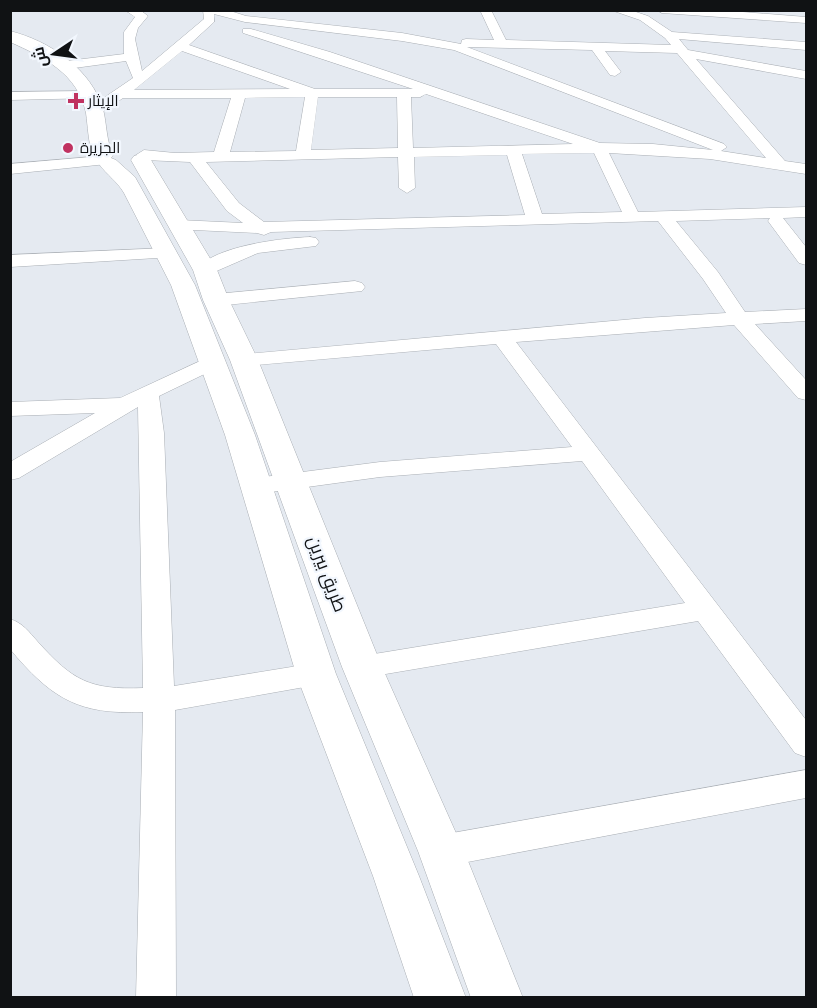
<svg xmlns="http://www.w3.org/2000/svg" width="817" height="1008" font-family="Ubuntu,Cairo,sans-serif">
<rect width="100%" height="100%" fill="#e5eaf1"/>
<g fill="none" stroke-linecap="round" stroke-linejoin="round">
<g stroke="#a9aeb4" stroke-width="1">
<g id="minor">
<path d="M 125,10 L 140,10 L 148,16 L 138,28 L 135,39 L 142,71 L 204,19 L 203,10 L 227,10 L 246,16 L 402,33 L 461,44 L 462,40 L 466,39 L 494,40 L 480,10 L 491,10 L 506,40 L 671,45 L 665,38 L 640,20 L 611,10 L 630,10 L 648,16 L 672,32 L 806,42 L 806,50 L 679,39 L 688,50 L 806,71 L 806,79 L 696,59 L 785,161 L 806,164 L 806,174 L 710,159 L 609,153 L 638,212 L 806,207 L 806,217 L 783,218 L 806,247 L 806,265 L 799,263 L 768,221 L 770,218 L 676,221 L 718,272 L 745,312 L 806,309 L 806,321 L 755,324 L 806,380 L 806,400 L 798,398 L 734,325 L 516,342 L 806,720 L 806,757 L 795,753 L 698,621 L 362,678 L 351,675 L 347,667 L 351,659 L 362,656 L 685,603 L 582,461 L 380,477 L 256,494 L 247,491 L 244,486 L 247,481 L 256,478 L 380,462 L 572,447 L 496,344 L 244,366 L 236,365 L 233,360 L 236,355 L 645,318 L 726,313 L 703,279 L 658,221 L 271,232 L 264,235 L 257,233 L 173,229 L 170,225 L 173,221 L 179,220 L 243,223 L 227,211 L 190,162 L 144,160 L 136,155 L 144,150 L 175,153 L 214,152 L 231,98 L 123,98 L 99,114 L 89,114 L 87,111 L 89,108 L 133,78 L 126,61 L 67,69 L 61,65 L 67,61 L 124,54 L 124,32 L 135,17 ZM 214,14 L 245,22 L 402,41 L 454,50 L 713,150 L 653,144 L 600,143 L 330,52 L 251,29 L 243,29 L 243,33 L 413,89 L 315,89 L 189,45 L 214,22 ZM 467,47 L 592,50 L 610,75 L 615,76 L 621,72 L 605,51 L 677,53 L 766,158 L 721,151 L 727,147 L 724,144 ZM 182,51 L 290,89 L 134,90 ZM 426,94 L 573,144 L 413,148 L 411,97 L 420,97 ZM 305,97 L 296,151 L 230,152 L 245,98 ZM 318,97 L 397,97 L 398,148 L 311,150 ZM 594,153 L 622,212 L 542,214 L 522,154 ZM 507,155 L 525,215 L 264,222 L 239,203 L 206,162 L 398,157 L 399,188 L 407,193 L 415,188 L 414,157 Z"/>
<polygon points="657,10 718,10 806,17 806,23 662,13"/>
<polygon points="90,91 97,95 95,98 10,100 10,92"/>
<polygon points="102,156 107,158 110,161 107,164 10,174 10,164"/>
<path d="M 310,237 L 316,238 L 319,242 L 316,246 L 258,253 L 205,276 L 198,274 L 196,270 C 213,246 282,238 310,237 Z"/>
<polygon points="167,248 173,249 176,253 173,257 10,267 10,255"/>
<polygon points="355,281 362,283 365,287 362,291 216,306 209,304 206,300 209,296 216,294"/>
<path d="M 211,356 L 219,357 L 222,362 L 219,367 L 159,396 L 164,433 L 174,686 L 316,663 L 327,666 L 331,674 L 327,682 L 316,685 L 175,710 L 176,998 L 136,998 L 143,712 C 78,715 51,698 10,649 L 10,619 C 23,623 29,632 38,642 C 73,681 90,690 143,688 L 138,407 L 19,478 L 10,480 L 10,462 L 95,413 L 10,416 L 10,402 L 120,398 Z"/>
<polygon points="806,770 806,798 441,867 428,862 423,851 428,840 441,835"/>
</g>
</g>
<g stroke="#a9aeb4" stroke-width="1">
<g id="major">
<path d="M 10,31 C 50,41 91,69 103,109 C 107,125 106,140 113,155 L 111,158 L 116,160 L 135,177 L 195,285 L 255,435 L 336,674 L 419,876 L 466,998 L 414,998 L 373,876 L 296,674 L 225,435 L 171,285 L 124,193 C 117,181 107,175 99,164 L 101,161 L 96,159 L 93,155 C 88,141 88,127 86,113 C 78,74 44,57 10,42 Z"/>
<polygon points="141,154 148,156 151,160 217,270 229,300 258,360 382,667 464,851 523,998 471,998 418,851 342,667 230,360 203,300 193,270 131,160 134,156"/>
</g>
</g>
<use href="#minor" fill="#fff" fill-rule="evenodd"/>
<use href="#major" fill="#fff" fill-rule="evenodd"/>
</g>
<g fill="#c03260" stroke="#f2f7fe" stroke-width="2">
<path d="M73 92h6v6h6v6h-6v6h-6v-6h-6v-6h6z"/>
<circle cx="68" cy="148" r="6"/>
</g>
<g text-anchor="middle" stroke-width="4.5" stroke-linejoin="round" paint-order="stroke">
<g font-size="15" fill="#101214" stroke="#f2f7fe" text-anchor="start">
<text x="88" y="106">الإيثار</text>
<text x="80" y="153">الجزيرة</text>
</g>
<g font-size="18" fill="#101214" stroke="#f2f7fe">
<text transform="translate(327 574) rotate(69)" y="6">طريق بيرين</text>
</g>
</g>
<rect width="817" height="1008" fill="none" stroke="#101214" stroke-width="24"/>
<g transform="translate(54 54) rotate(257)" stroke="#f2f7fe" stroke-width="4.5" paint-order="stroke">
<path d="M0-4.5L10 22L0 15L-10 22Z" fill="#101214"/>
<text y="-9" font-size="16" font-weight="bold" text-anchor="middle" fill="#101214">ش</text>
</g>
</svg>
